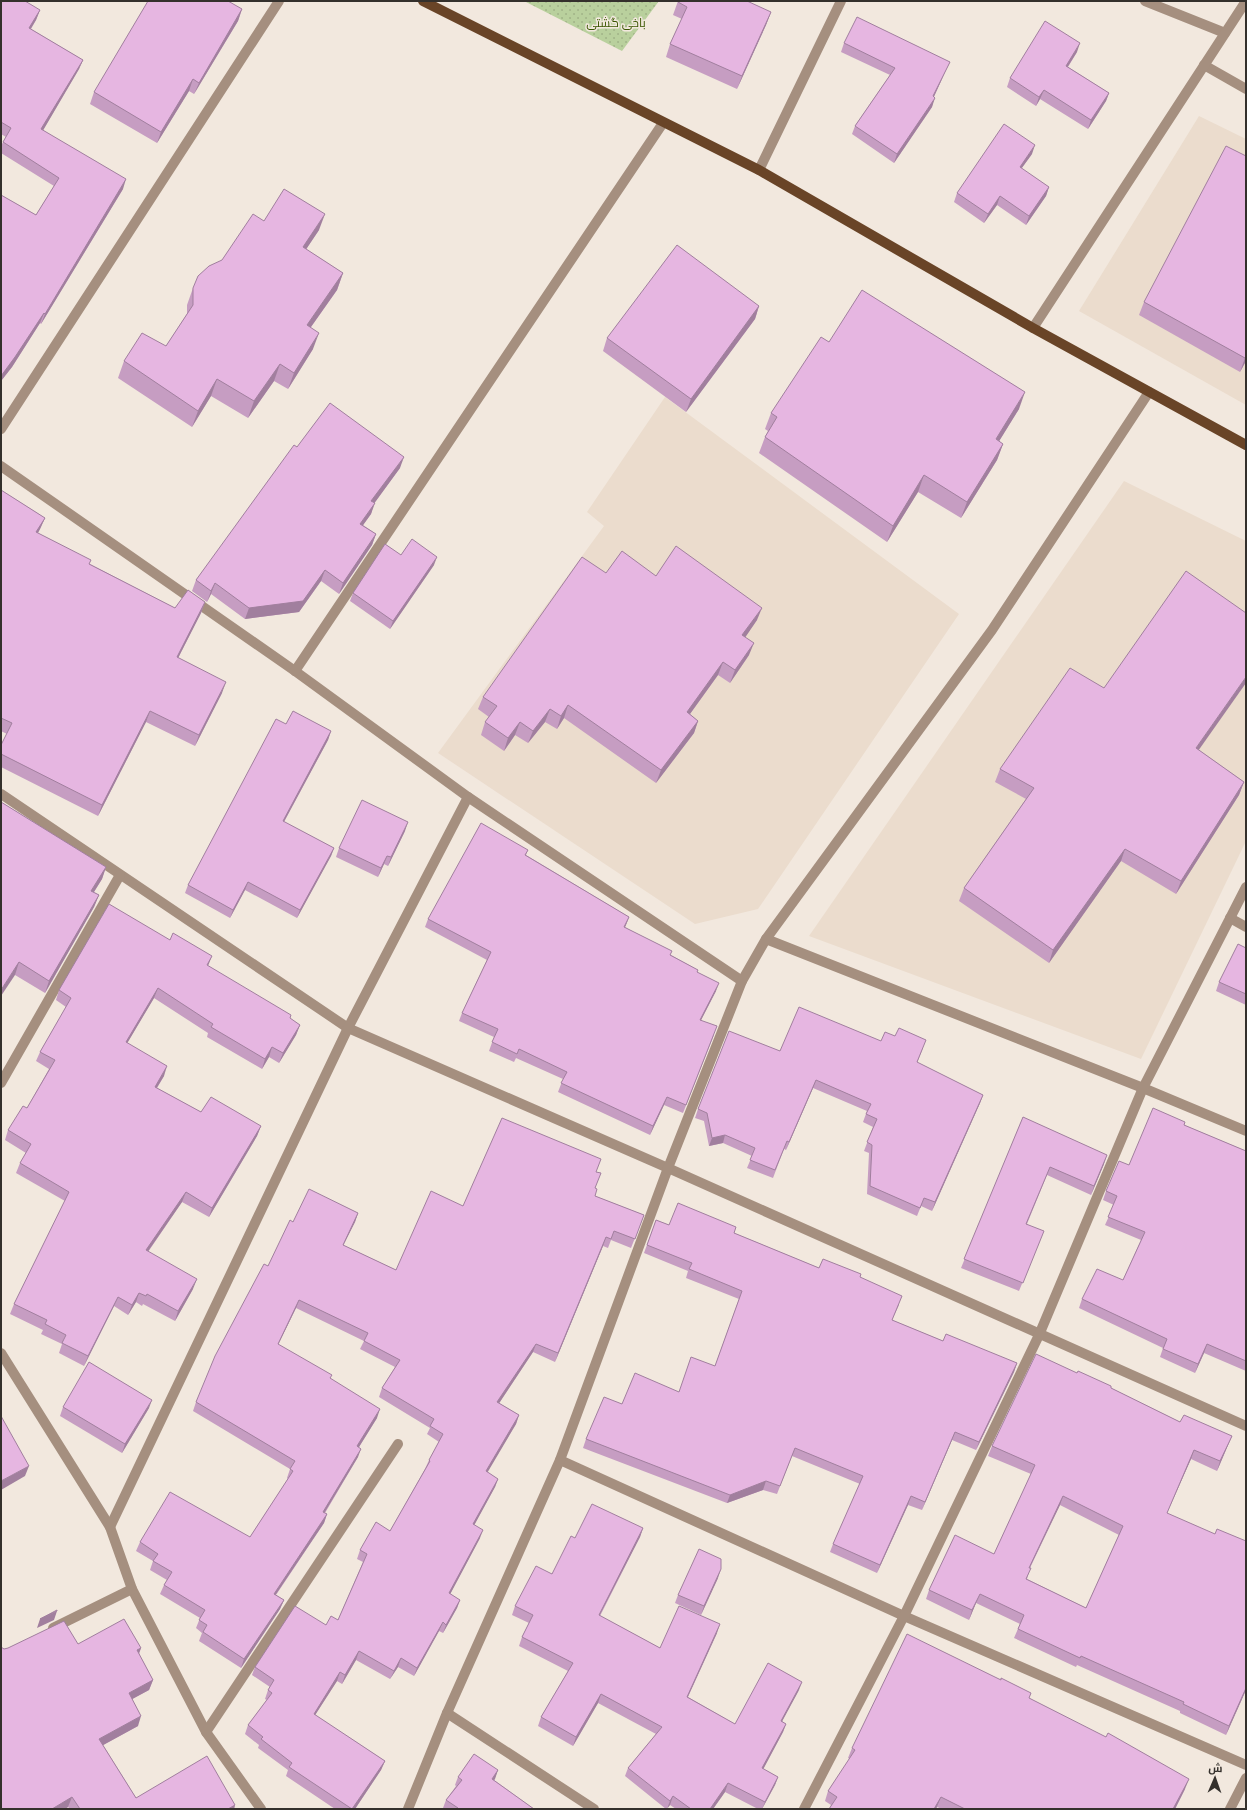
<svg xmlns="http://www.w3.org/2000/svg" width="1247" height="1810" font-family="Figtree,Cairo,sans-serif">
<defs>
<pattern id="grass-dots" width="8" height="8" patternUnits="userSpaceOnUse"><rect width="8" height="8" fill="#b9d09d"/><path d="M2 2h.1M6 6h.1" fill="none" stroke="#a0b387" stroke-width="1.8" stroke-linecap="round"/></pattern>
</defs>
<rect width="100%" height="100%" fill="#f2e8de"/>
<g fill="#ebdccd">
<polygon points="1199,116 1246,139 1246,405 1079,311"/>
<polygon points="665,397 959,614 758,909 695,924 438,753 604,526 587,512"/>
<polygon points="1124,481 1246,541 1246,841 1141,1059 809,936"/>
</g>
<polygon fill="url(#grass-dots)" points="524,1 659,1 622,51"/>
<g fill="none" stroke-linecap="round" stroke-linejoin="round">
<g stroke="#a58f7f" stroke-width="10">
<polyline points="1145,1 1225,33"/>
<polyline points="1204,65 1246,89"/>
<polyline points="759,170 841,1"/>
<polyline points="1033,328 1246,1"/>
<polyline points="1,429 279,1"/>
<polyline points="1,466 295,671 468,797 742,981"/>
<polyline points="295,671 663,123"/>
<polyline points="1,794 348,1028 668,1168 1246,1426"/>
<polyline points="1230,918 1246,927"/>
<polyline points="766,939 1143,1088 1246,1131"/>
<polyline points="1,1083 120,875"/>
<polyline points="1,1353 110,1527 132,1589 206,1732 261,1809"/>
<polyline points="560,1460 904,1616 1246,1765"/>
<polyline points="110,1527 348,1028 468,797"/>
<polyline points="53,1628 132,1589"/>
<polyline points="447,1713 594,1809"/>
<polyline points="206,1732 398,1444"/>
<polyline points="408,1809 447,1713 560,1460 668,1168 742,981 766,939 992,630 1149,392"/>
<polyline points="804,1809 904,1616 1039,1335 1143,1088 1246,887"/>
<polyline points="1230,1809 1246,1778"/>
</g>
<polyline stroke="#694427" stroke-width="10" points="423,1 759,170 1033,328 1246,445"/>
</g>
<g fill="#c69dc2" fill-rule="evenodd">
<polygon points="1,1 40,10 36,20 31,29 83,60 79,69 43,130 123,189 41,324 40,323 12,367 1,381 1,195 36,215 54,186 1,153 1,146 3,142 6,137 1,134"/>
<polygon points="678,1 771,12 766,25 737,89 666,57 670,44 682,19 673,15"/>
<polygon points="242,9 238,21 194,94 189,91 157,143 90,104 94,92"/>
<polygon points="844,43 950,62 946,70 934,97 932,107 894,163 852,134 855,126 890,75 841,52"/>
<polygon points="1077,52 1068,67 1109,93 1106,101 1088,129 1040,99 1036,106 1007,87 1010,78"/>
<polygon points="1032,154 1021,169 1049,187 1046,196 1026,225 997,205 984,223 954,202 957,193"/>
<polygon points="1246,156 1246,361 1240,372 1139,315 1144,302"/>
<polygon points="264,221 319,230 306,249 343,273 337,290 311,327 313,349 288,389 274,381 248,418 211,396 192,427 118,378 124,361 166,346 187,314 187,305 193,288"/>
<polygon points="759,306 755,319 686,412 603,351 607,338"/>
<polygon points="829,342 1019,409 999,441 1003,444 997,460 961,518 918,492 887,542 759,453 765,437 768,431 765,429 771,413"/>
<polygon points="297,447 400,468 374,503 371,514 363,525 376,534 372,545 339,594 321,581 299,612 245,619 211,594 207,602 192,591 196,580"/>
<polygon points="1,490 45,518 40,529 38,533 90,564 175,608 205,602 201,613 178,658 222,693 195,746 146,722 98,816 1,767 1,745 7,734 1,731"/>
<polygon points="401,555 434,565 390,629 350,601 353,593"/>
<polygon points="606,573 656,576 757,620 745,637 749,655 730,683 718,675 690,714 698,721 694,733 656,783 564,718 557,729 545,722 528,743 515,735 504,751 481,735 485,722 489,717 478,709 483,697"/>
<polygon points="286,724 331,731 328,740 284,822 334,848 331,856 297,918 245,890 230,918 185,893 188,885"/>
<polygon points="1199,750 1244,782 1239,795 1176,894 1121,861 1049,963 959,901 964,888 1026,799 995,782 1000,769"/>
<polygon points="1,802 106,867 102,879 94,892 99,895 94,907 45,993 15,975"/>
<polygon points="405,831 388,866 384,864 378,877 336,857 339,848"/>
<polygon points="528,850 526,855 629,917 625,927 671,955 698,970 697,972 716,991 701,1020 714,1035 683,1113 664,1105 650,1135 558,1092 563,1079 516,1058 514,1062 489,1051 494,1037 459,1021 462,1013 487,960 425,927 428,919"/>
<polygon points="1246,948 1246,1005 1216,991 1219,982"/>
<polygon points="208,966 300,1025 296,1035 279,1063 269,1057 262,1069 207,1037 208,1033 154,998 127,1043 164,1076 157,1088 201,1112 261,1126 257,1136 209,1217 182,1202 148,1252 193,1289 175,1321 143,1304 142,1306 136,1302 128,1315 114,1306 84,1366 59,1353 62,1344 41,1334 43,1330 10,1314 14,1304 65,1201 16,1173 20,1163 26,1153 5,1140 8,1130 27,1108 49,1069 36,1061 40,1052 66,1007 56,1000 59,990"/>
<polygon points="881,1041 923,1048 917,1063 983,1095 980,1103 932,1211 921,1206 917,1216 867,1194 869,1153 864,1151 873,1127 863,1122 867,1111 813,1088 786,1150 784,1149 773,1178 747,1168 752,1156 723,1143 709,1146 704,1121 695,1118 698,1109 780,1051"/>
<polygon points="1023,1117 1104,1164 1091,1195 1047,1175 1027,1224 1040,1240 1019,1291 961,1268"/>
<polygon points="1184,1125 1246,1151 1246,1371 1204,1353 1195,1373 1160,1357 1163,1348 1079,1308 1082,1299 1123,1280 1141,1240 1105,1225 1114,1205 1103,1200 1106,1191"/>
<polygon points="596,1172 595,1196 644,1215 631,1248 611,1240 608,1248 603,1246 555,1362 533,1352 499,1403 519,1415 516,1424 487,1472 498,1479 495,1487 474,1525 480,1538 450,1594 460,1600 457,1608 443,1633 439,1631 414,1676 398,1667 390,1679 356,1660 342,1684 337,1681 315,1715 385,1761 381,1770 355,1809 335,1809 286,1776 288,1770 258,1748 259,1745 245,1734 248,1725 267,1700 265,1699 268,1690 270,1687 252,1675 255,1667 326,1625 338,1620 363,1562 357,1559 360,1550 390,1531 425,1469 429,1460 439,1442 427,1434 430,1428 379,1397 382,1388 395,1367 360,1349 364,1341 296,1308 278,1345 331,1379 377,1418 359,1447 358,1457 325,1513 327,1514 324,1523 276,1595 284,1600 280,1609 241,1668 199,1641 202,1633 196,1628 200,1618 160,1594 164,1585 167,1580 150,1570 153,1561 136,1551 140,1542 250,1537 288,1479 287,1478 290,1469 193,1411 196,1402 268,1266 293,1222 358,1213 355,1222 343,1245 396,1270 463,1206"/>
<polygon points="656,1220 669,1225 734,1233 819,1268 860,1277 899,1305 892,1320 943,1341 1017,1363 1014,1372 976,1450 952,1440 922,1510 908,1505 877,1573 830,1552 833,1544 860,1484 792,1456 777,1494 763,1490 727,1503 583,1448 586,1439 622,1404 679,1392 715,1366 739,1299 686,1278 688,1271 644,1253"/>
<path d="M 1111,1388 L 1180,1422 L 1232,1436 L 1217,1471 L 1191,1459 L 1167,1513 L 1246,1690 L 1226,1735 L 1180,1713 L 1180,1711 L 1077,1665 L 1076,1667 L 1014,1638 L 1020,1624 L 976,1603 L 969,1620 L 926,1599 L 929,1590 L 994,1554 L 1031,1474 L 988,1456 L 992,1446 ZM 1060,1505 L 1119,1535 L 1086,1608 L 1027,1579 L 1030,1568 Z"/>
<polygon points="63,1407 149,1408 122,1453 60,1416"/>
<polygon points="643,1528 640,1537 600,1616 660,1648 717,1633 688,1697 735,1724 799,1690 782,1721 786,1724 783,1732 763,1769 778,1777 775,1785 762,1809 758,1809 725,1792 713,1809 676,1809 670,1805 666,1809 625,1776 628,1768 656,1734 598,1703 573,1746 538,1726 541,1717 568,1671 519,1646 522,1637 529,1623 512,1615 515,1606 552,1574 575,1538"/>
<polygon points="718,1578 701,1615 675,1603 678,1595"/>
<polygon points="78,1644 141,1648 139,1654 153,1680 149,1690 132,1699 138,1726 103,1745 136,1798 235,1805 234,1809 70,1809 68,1807 65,1809 1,1809 4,1649"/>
<polygon points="1029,1698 1185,1789 1175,1809 942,1809 937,1807 936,1809 829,1809 831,1805 825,1801 828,1791 850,1759 848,1758 852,1748"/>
<polygon points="498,1770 494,1780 534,1809 445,1809 443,1808 446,1800 456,1786 455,1785 458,1777"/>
</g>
<g fill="#a17f9e">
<polygon points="242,9 238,21 194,94 199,83"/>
<polygon points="40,10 36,20 25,38 29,28"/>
<polygon points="771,12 766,25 737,89 742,76"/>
<polygon points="1080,43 1077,52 1063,74 1066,66"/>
<polygon points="83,60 79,69 38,139 41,129"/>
<polygon points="950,62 946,70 930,105 933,96"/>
<polygon points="193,79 189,91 157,143 161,132"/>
<polygon points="1044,90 1040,99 1036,106 1039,97"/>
<polygon points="1109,93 1106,101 1088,129 1091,120"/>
<polygon points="935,98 932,107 894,163 897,154"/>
<polygon points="1035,145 1032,154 1016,176 1020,167"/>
<polygon points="126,179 123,189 41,324 45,314"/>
<polygon points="1049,187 1046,196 1026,225 1029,216"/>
<polygon points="1000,196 997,205 984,223 988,214"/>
<polygon points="325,214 319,230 297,263 303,247"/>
<polygon points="343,273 337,290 301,341 307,325"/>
<polygon points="759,306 755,319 686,412 691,399"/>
<polygon points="44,313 40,323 12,367 1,381 1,376"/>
<polygon points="319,333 313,349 288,389 294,373"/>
<polygon points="1246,357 1246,361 1240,372 1245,358"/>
<polygon points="280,364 274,381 248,418 254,401"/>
<polygon points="217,379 211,396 192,427 198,411"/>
<polygon points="1025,392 1019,409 990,456 996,439"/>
<polygon points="1003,444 997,460 961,518 967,502"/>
<polygon points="404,457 400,468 368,512 371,501"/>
<polygon points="924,475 918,492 887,542 893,526"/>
<polygon points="375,503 371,514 356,535 360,524"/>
<polygon points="45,518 40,529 32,543 36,532"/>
<polygon points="376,534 372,545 339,594 343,583"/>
<polygon points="437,557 434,565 390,629 393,621"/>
<polygon points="325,570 321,581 299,612 245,619 249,608"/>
<polygon points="215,583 211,594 207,602 211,591"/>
<polygon points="205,602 201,613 173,668 177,657"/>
<polygon points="762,608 757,620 738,648 742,635"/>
<polygon points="754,643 749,655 730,683 735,670"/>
<polygon points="723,662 718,675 682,725 687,712"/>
<polygon points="1246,677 1246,683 1191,761 1196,748"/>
<polygon points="226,682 222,693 195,746 199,735"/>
<polygon points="568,705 564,718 557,729 561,716"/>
<polygon points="550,709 545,722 528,743 533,731"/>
<polygon points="150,711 146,722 98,816 102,805"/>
<polygon points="698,721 694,733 656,783 661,770"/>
<polygon points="520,722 515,735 504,751 508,738"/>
<polygon points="331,731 328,740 280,829 283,821"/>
<polygon points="1244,782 1239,795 1176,894 1181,881"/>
<polygon points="408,822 405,831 388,866 391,857"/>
<polygon points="334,848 331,856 297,918 300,910"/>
<polygon points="1125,849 1121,861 1049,963 1053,950"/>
<polygon points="387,856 384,864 378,877 381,868"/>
<polygon points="106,867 102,879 87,903 91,891"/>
<polygon points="248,882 245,890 230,918 233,910"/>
<polygon points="99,895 94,907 45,993 49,981"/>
<polygon points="629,917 626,925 621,935 624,927"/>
<polygon points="212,956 208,966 207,965"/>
<polygon points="19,962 15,975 1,996 1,990"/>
<polygon points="719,983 716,991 697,1028 700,1020"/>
<polygon points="158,988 154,998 122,1052 126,1042"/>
<polygon points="300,1025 296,1035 279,1063 283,1053"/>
<polygon points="272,1047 269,1057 262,1069 265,1059"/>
<polygon points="167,1066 164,1076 151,1097 155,1087"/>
<polygon points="816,1080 813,1088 786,1150 789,1142"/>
<polygon points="983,1095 980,1103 932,1211 935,1202"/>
<polygon points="667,1097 664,1105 650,1135 653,1126"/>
<polygon points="261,1126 257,1136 209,1217 212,1208"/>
<polygon points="725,1135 723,1143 709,1146 712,1138"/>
<polygon points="1107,1155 1104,1164 1091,1195 1094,1186"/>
<polygon points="186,1192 182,1202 142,1260 146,1250"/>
<polygon points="358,1213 355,1222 339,1254 343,1245"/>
<polygon points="606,1237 603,1246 555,1362 558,1353"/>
<polygon points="197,1279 193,1289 175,1321 178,1311"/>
<polygon points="139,1293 136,1302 128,1315 132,1305"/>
<polygon points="118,1297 114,1306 84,1366 88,1356"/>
<polygon points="299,1300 296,1308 274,1353 278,1344"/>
<polygon points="536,1344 533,1352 494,1411 497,1402"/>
<polygon points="1207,1344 1204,1353 1195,1373 1198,1364"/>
<polygon points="1017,1363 1014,1372 976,1450 979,1442"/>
<polygon points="152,1400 149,1408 122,1453 125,1444"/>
<polygon points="380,1409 377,1418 354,1455 357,1446"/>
<polygon points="519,1415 516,1424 483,1480 486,1471"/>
<polygon points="955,1432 952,1440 922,1510 925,1502"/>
<polygon points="1232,1436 1228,1445 1217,1471 1220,1461"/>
<polygon points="361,1449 358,1457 320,1520 323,1512"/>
<polygon points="1194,1450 1191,1459 1163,1522 1167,1513"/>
<polygon points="29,1466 25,1476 1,1490 1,1481"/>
<polygon points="498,1479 495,1487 470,1533 473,1524"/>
<polygon points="766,1481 763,1490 727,1503 730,1495"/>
<polygon points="911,1496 908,1505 877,1573 880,1565"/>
<polygon points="1063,1496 1060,1505 1025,1577 1029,1568"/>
<polygon points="327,1514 324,1523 270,1603 274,1594"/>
<polygon points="643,1528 640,1537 595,1624 599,1615"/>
<polygon points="483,1530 480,1538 446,1602 449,1593"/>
<polygon points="721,1569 718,1578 701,1615 704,1606"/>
<polygon points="980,1594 976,1603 969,1620 972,1610"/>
<polygon points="284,1600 280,1609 241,1668 244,1659"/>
<polygon points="460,1600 457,1608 443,1633 446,1625"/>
<polygon points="57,1611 54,1620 37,1628 40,1619"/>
<polygon points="443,1622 439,1631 414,1676 417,1668"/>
<polygon points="720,1624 717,1633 684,1705 687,1697"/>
<polygon points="141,1648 137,1658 137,1650"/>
<polygon points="359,1651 356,1660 342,1684 345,1675"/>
<polygon points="401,1658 398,1667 390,1679 394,1671"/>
<polygon points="340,1672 337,1681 310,1723 314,1714"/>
<polygon points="153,1680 149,1690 125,1703 129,1693"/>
<polygon points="802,1682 799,1690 778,1729 781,1721"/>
<polygon points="1246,1688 1246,1690 1226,1735 1229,1726"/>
<polygon points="601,1694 598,1703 573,1746 576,1737"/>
<polygon points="141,1716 138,1726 96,1749 99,1739"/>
<polygon points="786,1724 783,1732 759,1777 762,1768"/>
<polygon points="385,1761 381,1770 355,1809 352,1809"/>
<polygon points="498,1770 495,1779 489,1787 492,1779"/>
<polygon points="778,1777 775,1785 762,1809 765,1802"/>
<polygon points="1189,1779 1185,1789 1175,1809 1173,1809"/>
<polygon points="728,1783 725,1792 713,1809 710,1809"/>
<polygon points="673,1796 670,1805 667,1809 670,1801"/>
<polygon points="72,1797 68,1807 65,1809 52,1809"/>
<polygon points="941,1797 936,1809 934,1809"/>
<polygon points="235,1805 234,1809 228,1809"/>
</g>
<g fill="#e6b6e1" stroke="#a17f9e" fill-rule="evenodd">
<polygon points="1,1 25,1 40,10 29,28 83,60 41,129 126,179 45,314 44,313 15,357 1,376 1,195 36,215 59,178 3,142 11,128 1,122"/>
<polygon points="148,1 228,1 242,9 199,83 193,79 161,132 94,92"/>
<polygon points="678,1 747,1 771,12 742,76 670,44 687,7 678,2"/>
<polygon points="857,17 950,62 933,96 935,98 897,154 855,126 895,68 844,43"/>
<polygon points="1045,21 1080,43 1066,66 1109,93 1091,120 1044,90 1039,97 1010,78"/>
<polygon points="1004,124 1035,145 1020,167 1049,187 1029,216 1000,196 988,214 957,193"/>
<polygon points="1226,146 1246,156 1246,357 1245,358 1144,302"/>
<polygon points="284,189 325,214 303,247 343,273 307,325 319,333 294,373 280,364 254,401 217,379 198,411 124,361 142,333 166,346 193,305 193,288 198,276 209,266 222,260 253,214 264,221"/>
<polygon points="677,245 759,306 691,399 607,338"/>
<polygon points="862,290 1025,392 996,439 1003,444 967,502 924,475 893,526 765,437 777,417 771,413 821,337 829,342"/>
<polygon points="330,403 404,457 371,501 375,503 360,524 376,534 343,583 325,570 303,601 249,608 215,583 211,591 196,580 294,445 297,447"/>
<polygon points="1,490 45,518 36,532 91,560 89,564 175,608 188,590 205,602 177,657 226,682 199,735 150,711 102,805 1,754 1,745 12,723 1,718"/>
<polygon points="412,539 437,557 393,621 353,593 385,544 401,555"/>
<polygon points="676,546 762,608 742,635 754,643 735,670 723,662 687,712 698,721 661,770 568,705 561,716 550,709 533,731 520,722 508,738 485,722 497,706 483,697 582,557 606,573 622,551 656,576"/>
<polygon points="1186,571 1246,613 1246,677 1196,748 1244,782 1181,881 1125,849 1053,950 964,888 1034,788 1000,769 1070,668 1104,688"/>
<polygon points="293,711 331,731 283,821 334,848 300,910 248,882 233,910 188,885 276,719 286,724"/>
<polygon points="362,800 408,822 391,857 387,856 381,868 339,848"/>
<polygon points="1,802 106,867 91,891 99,895 49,981 19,962 1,990"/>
<polygon points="481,823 528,850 525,855 629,917 624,927 672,951 670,955 698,970 697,972 719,983 700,1020 717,1026 686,1105 667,1097 653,1126 561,1083 567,1072 519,1049 517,1054 492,1042 498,1029 462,1013 491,952 428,919"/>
<polygon points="109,904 170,940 173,933 212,956 207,965 291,1015 290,1018 300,1025 283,1053 272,1047 265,1059 211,1027 213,1024 158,988 126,1042 167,1066 155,1087 201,1112 211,1097 261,1126 212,1208 186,1192 146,1250 197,1279 178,1311 147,1294 146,1296 139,1293 132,1305 118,1297 88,1356 62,1343 66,1335 45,1324 47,1320 14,1304 69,1192 20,1163 31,1144 8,1130 23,1106 27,1108 55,1060 40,1052 71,998 59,990"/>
<polygon points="1238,944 1246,948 1246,994 1219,982"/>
<polygon points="799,1007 881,1041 885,1032 895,1036 899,1028 926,1040 917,1062 983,1095 935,1202 924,1198 920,1208 870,1186 872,1145 867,1142 877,1119 866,1114 871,1104 816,1080 789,1142 787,1141 775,1170 750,1160 755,1148 725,1135 712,1138 707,1113 698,1109 729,1031 780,1051"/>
<polygon points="1153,1108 1185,1122 1184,1125 1246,1151 1246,1361 1207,1344 1198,1364 1163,1349 1167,1339 1082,1299 1097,1269 1123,1280 1145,1232 1108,1217 1117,1196 1106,1191 1119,1161 1129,1165"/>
<polygon points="1023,1117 1107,1155 1094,1186 1050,1167 1026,1224 1044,1231 1023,1283 964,1259"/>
<polygon points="502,1118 601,1159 596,1172 601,1173 595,1188 597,1189 595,1196 644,1215 635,1239 614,1231 611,1239 606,1237 558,1353 536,1344 497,1402 519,1415 486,1471 498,1479 473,1524 483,1530 449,1593 460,1600 446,1625 443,1622 417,1668 401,1658 394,1671 359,1651 345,1675 340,1672 314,1714 385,1761 352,1809 289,1767 292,1763 261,1739 263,1737 248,1725 272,1693 268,1690 274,1680 255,1667 295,1606 326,1625 331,1616 338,1620 367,1554 360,1550 376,1522 390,1531 430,1461 429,1460 443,1434 430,1426 434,1419 382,1388 400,1360 364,1341 368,1333 299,1300 278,1344 332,1375 330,1378 380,1409 357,1446 361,1449 323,1512 327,1514 274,1594 284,1600 244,1659 203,1632 207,1625 199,1620 205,1610 164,1585 172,1572 153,1561 158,1554 140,1542 170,1492 250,1537 293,1471 290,1469 295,1461 196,1402 215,1356 264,1264 268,1266 290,1220 293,1222 309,1189 358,1213 343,1245 396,1270 431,1191 463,1206"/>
<polygon points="678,1203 736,1227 734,1233 819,1268 823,1259 861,1274 860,1277 902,1296 892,1320 943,1341 946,1334 1017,1363 979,1442 955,1432 925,1502 911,1496 880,1565 833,1544 863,1476 795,1448 780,1486 766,1481 730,1495 586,1439 604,1397 622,1404 635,1373 679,1392 691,1357 715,1366 742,1291 689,1269 692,1263 647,1245 656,1220 669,1225"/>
<path d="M 1036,1354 L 1077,1373 L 1078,1371 L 1111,1386 L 1111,1388 L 1180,1422 L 1184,1415 L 1232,1436 L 1220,1461 L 1194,1450 L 1167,1513 L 1215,1534 L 1217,1529 L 1246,1541 L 1246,1688 L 1229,1726 L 1183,1704 L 1184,1702 L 1081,1656 L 1080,1658 L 1018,1629 L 1024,1615 L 980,1594 L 972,1610 L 929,1590 L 955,1535 L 994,1554 L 1035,1465 L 992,1446 ZM 1063,1496 L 1123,1526 L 1086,1608 L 1026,1579 L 1031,1568 L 1029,1568 Z"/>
<polygon points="89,1362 152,1400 125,1444 63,1407"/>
<polygon points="1,1416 29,1466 1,1481"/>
<polygon points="592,1504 643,1528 599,1615 660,1648 679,1606 720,1624 687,1697 735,1724 768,1663 802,1682 781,1721 786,1724 762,1768 778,1777 765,1802 728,1783 710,1809 691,1809 673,1796 670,1801 628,1768 662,1727 601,1694 576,1737 541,1717 573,1663 522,1637 533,1615 515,1606 536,1566 552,1574 571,1536 575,1538"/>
<polygon points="699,1549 721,1559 721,1569 704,1606 678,1595"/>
<polygon points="57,1610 57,1611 40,1619"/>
<polygon points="124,1619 141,1648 137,1650 153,1680 129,1693 141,1716 99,1739 136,1798 207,1756 235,1805 228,1809 80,1809 72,1797 52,1809 1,1809 1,1647 4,1649 8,1648 64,1621 78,1644"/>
<polygon points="907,1634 1001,1680 1001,1678 1031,1693 1029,1698 1106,1737 1108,1733 1189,1779 1173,1809 965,1809 941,1797 934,1809 829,1809 837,1797 828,1791 855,1750 852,1748"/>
<polygon points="474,1754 498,1770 492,1779 534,1809 457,1809 458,1808 446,1800 462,1780 458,1777"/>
</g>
<g text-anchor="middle" stroke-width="3" stroke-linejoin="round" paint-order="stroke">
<g font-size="12" fill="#3a5601" stroke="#f2e8de">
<text x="616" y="27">باخی گشتی</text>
</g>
</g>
<rect width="1247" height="1810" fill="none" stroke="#34302c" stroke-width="4"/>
<g transform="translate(1215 1778) rotate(2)" stroke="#f2e8de" stroke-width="3" paint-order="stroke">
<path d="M0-3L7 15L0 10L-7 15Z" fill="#34302c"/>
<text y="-6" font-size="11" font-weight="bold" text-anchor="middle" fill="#34302c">ش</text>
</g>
</svg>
